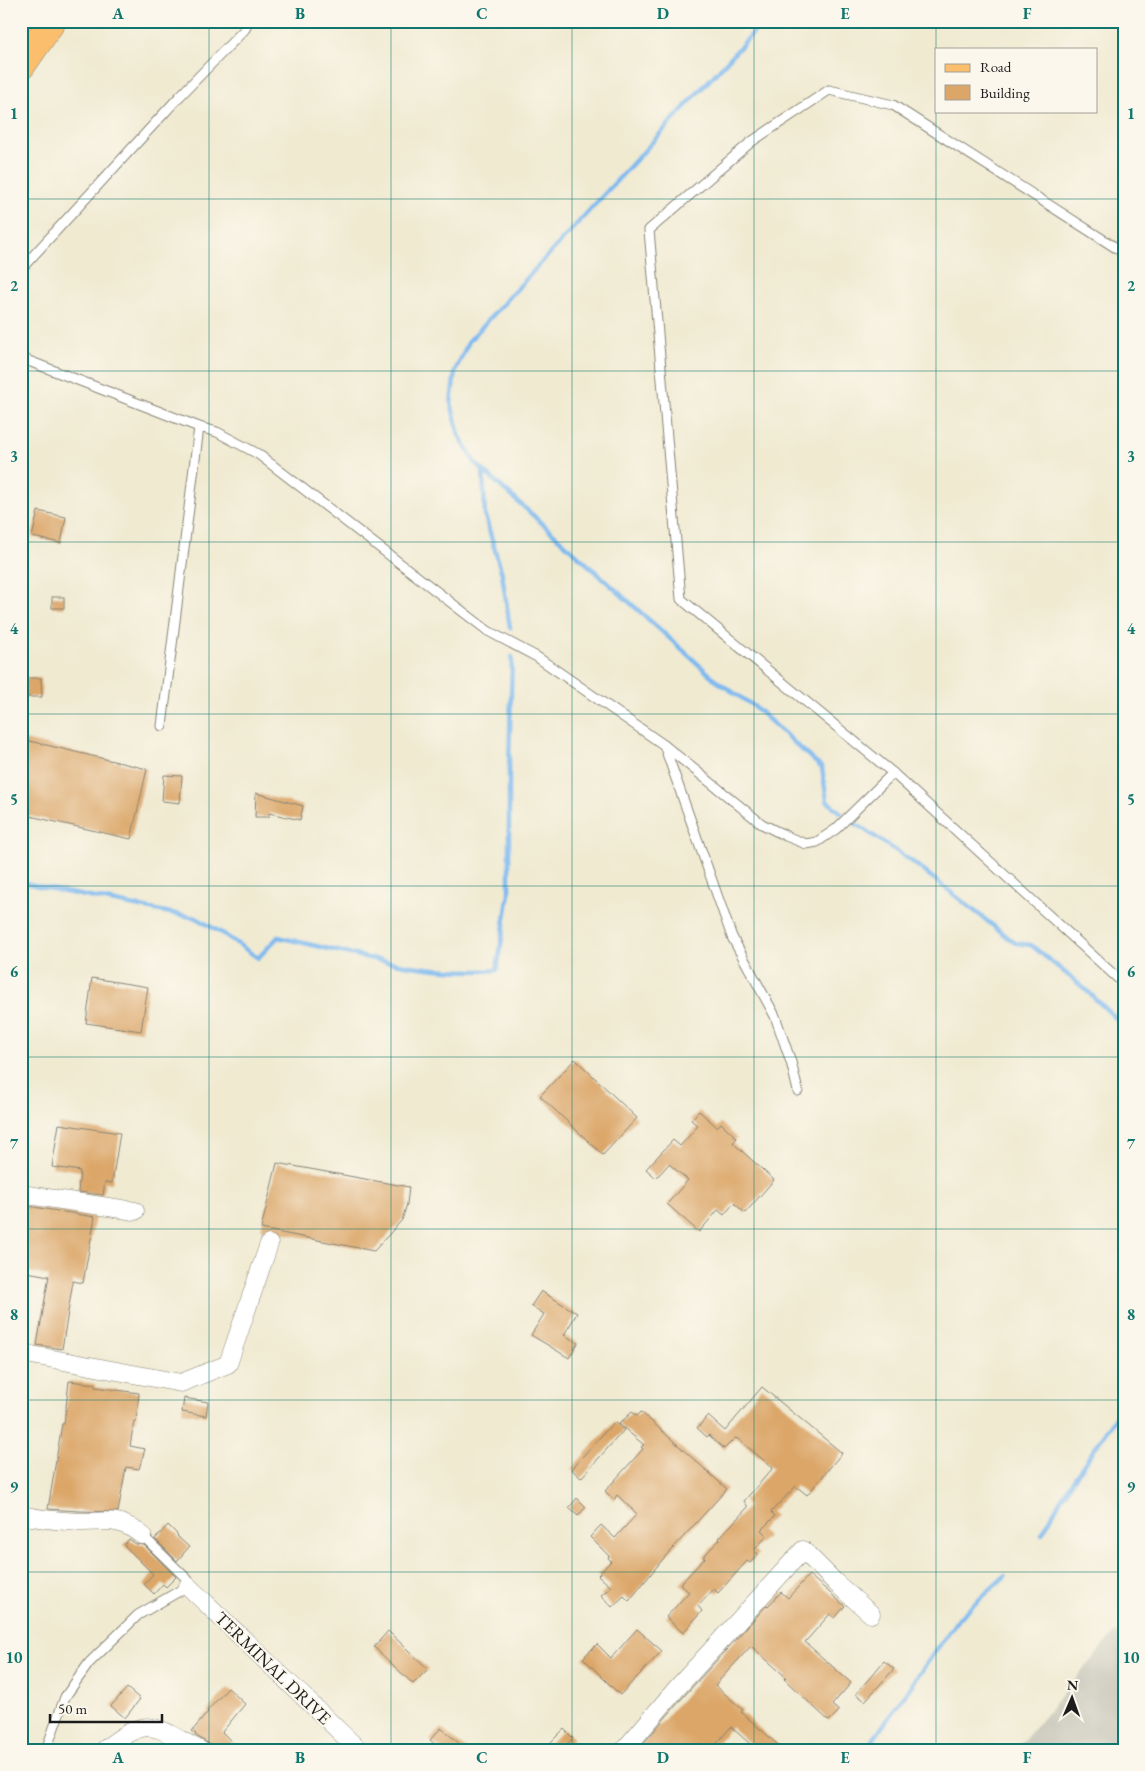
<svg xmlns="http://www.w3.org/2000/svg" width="1145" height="1771" font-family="'EB Garamond',serif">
<rect width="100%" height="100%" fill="#fbf7ec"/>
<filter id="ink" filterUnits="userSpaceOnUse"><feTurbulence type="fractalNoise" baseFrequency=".02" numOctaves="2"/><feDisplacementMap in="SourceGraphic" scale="10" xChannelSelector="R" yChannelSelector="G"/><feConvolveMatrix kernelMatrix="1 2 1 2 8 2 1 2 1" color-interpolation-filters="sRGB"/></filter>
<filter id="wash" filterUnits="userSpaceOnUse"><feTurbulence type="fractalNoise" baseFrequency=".0096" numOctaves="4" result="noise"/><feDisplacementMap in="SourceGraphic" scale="20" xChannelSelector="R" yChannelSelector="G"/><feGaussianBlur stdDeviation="1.12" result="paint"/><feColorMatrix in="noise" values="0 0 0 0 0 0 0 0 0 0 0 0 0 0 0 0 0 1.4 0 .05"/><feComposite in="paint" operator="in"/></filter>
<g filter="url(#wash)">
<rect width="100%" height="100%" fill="#f0ead1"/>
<polygon fill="#c6c5b8" points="1115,1632 1124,1638 1124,1750 1016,1750"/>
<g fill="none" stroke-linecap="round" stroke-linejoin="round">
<g stroke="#7db9ef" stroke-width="4.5">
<polyline points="764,21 469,341 455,371 451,403 459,435 475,463 718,682 755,707 822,768 827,801 841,813"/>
<polyline points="483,470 485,516 502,574 510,628"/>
<polyline points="856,824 910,860 1015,943 1031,945 1085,989 1124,1026"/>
<path d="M 21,882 L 65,892 L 196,918 L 225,935 L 258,958 L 278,937 C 349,953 423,976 497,970 L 509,893 L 509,767 L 512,657"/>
<polyline points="1042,1534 1062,1497 1124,1405"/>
<polyline points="866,1750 958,1619 1005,1576"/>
</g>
</g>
<g id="blocks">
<g fill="#dba668">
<polygon points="38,511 66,517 61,543 32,537"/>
<rect x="52" y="597" width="12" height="11"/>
<polygon points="21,678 41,678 42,697 21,697"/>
<polygon points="21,739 147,769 131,839 21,814"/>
<polygon points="164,775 182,776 180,803 162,801"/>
<polygon points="256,793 303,806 300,820 269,813 269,817 255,817"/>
<polygon points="92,978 148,987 141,1031 86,1023"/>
<polygon points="575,1059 637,1118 603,1155 540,1096"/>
<polygon points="699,1111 717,1127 721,1123 737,1138 733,1143 774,1180 745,1213 734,1203 724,1215 718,1210 699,1232 667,1204 688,1180 669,1164 656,1178 646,1169 673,1140 680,1146 698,1126 691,1120"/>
<polygon points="59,1124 120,1133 112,1183 105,1182 103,1195 78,1192 80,1171 52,1167"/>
<polygon points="277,1163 409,1187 407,1204 402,1220 374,1251 261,1229"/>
<polygon points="21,1205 95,1217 83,1283 73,1281 62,1349 37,1345 49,1276 21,1271"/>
<polygon points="541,1291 577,1313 564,1335 578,1343 569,1358 531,1335 544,1314 531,1306"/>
<polygon points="69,1381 95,1384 95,1387 139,1393 136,1422 134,1421 130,1446 145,1449 139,1469 126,1467 118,1512 79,1511 48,1509 62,1424 64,1424"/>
<polygon points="762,1387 842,1453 807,1495 796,1486 771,1512 775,1516 761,1530 767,1536 754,1550 758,1554 750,1563 747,1561 718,1593 714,1589 698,1606 702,1611 683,1633 666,1617 689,1592 680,1584 705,1558 703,1557 720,1539 719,1538 748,1507 744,1501 773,1468 738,1439 735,1438 724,1449 709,1435 707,1437 697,1428 708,1416 725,1431"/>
<polygon points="184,1398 208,1402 206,1416 182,1412"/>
<polygon points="632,1412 637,1416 641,1412 727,1489 663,1559 629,1601 624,1596 612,1607 601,1595 611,1587 598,1575 611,1561 608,1558 609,1556 590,1537 601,1525 615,1538 637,1514 617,1495 614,1500 605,1491 643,1449 641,1447 644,1445 619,1424"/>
<polygon points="614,1422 624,1430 581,1478 571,1469"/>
<polygon points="577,1498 586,1507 578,1516 569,1508"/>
<polygon points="168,1525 178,1535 177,1536 189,1547 177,1561 155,1539"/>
<polygon points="129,1539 136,1544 144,1545 176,1577 166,1587 163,1584 154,1594 144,1584 153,1574 124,1545"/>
<polygon points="809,1575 845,1606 835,1618 830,1614 805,1642 851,1683 832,1705 839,1711 829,1721 784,1679 786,1677 751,1646 715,1685 743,1710 741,1712 784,1750 757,1750 731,1727 711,1750 647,1750 642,1745 685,1695 767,1605 768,1606 781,1592 788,1598"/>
<polygon points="637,1629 662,1651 620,1695 583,1658 597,1644 611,1658"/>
<polygon points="388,1631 428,1669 413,1684 374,1647"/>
<polygon points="884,1661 894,1669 865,1701 856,1694"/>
<polygon points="127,1688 140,1699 125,1718 111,1706"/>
<polygon points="228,1688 245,1704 222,1732 233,1743 226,1750 211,1750 209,1744 195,1735 196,1734 192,1731 208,1712 207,1711"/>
<polygon points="441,1728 467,1750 442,1750 430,1740"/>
<polygon points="564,1729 573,1738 561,1750 543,1750"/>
</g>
</g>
</g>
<g filter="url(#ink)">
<use href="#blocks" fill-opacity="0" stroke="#868376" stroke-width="1"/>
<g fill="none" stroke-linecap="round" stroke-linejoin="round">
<g stroke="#868376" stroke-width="11">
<g id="service">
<polyline points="1124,253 893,105 829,90 751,142 649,230 681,599 893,773 1124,984"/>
<polyline points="21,269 179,97 245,29 248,21"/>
<polyline points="21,358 199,427 217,432 258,454 488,631 537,657 664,745 762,824 786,836 806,844 817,842 836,829 893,773"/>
<polyline points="162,726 199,427"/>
<polyline points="664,745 732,937 775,1016 791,1062 798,1091"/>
<polyline points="46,1750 65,1697 89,1663 138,1615 188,1586 188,1580 142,1535"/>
</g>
</g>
<g stroke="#868376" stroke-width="19">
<g id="minor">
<polyline points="21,1194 135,1211"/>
<polyline points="21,1353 181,1383 228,1364 269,1244"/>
<path d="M 21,1515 C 40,1519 60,1521 79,1522 C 108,1523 116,1515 142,1535"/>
<polyline points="188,1586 359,1750"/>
<path d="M 104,1750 C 150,1713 154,1727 200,1750"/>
<polyline points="624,1750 677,1688 803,1550 836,1583 871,1614"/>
</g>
</g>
<g stroke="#868376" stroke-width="29">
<polyline id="primary" points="21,66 52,21"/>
</g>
<use href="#service" stroke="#fff" stroke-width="9"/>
<use href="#minor" stroke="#fff" stroke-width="18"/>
<use href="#primary" stroke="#fabe6d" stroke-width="28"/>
</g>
</g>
<path fill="none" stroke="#0f766e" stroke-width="1" stroke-opacity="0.55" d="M 209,21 L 209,1750M 391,21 L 391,1750M 572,21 L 572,1750M 754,21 L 754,1750M 936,21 L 936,1750M 21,199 L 1124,199M 21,371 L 1124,371M 21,542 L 1124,542M 21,714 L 1124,714M 21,886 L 1124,886M 21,1057 L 1124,1057M 21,1229 L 1124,1229M 21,1400 L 1124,1400M 21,1572 L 1124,1572"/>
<g text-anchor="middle" stroke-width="4" stroke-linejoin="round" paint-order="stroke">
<g font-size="18" fill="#1c1c1c" stroke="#fbf7ec">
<text transform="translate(273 1668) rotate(44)" y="6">TERMINAL DRIVE</text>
</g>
</g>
<rect width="1145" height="1771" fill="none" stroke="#fbf7ec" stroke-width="55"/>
<rect x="935" y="48" width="162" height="65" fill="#fbf7ec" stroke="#a29f99"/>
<rect x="945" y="64" width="25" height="8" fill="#fabe6d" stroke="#a29f99"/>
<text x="980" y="72" font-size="15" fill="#1c1c1c">Road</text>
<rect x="945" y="85" width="25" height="15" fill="#dba668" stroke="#a29f99"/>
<text x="980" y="98" font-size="15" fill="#1c1c1c">Building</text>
<g transform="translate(1072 1698) rotate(2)" stroke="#fbf7ec" stroke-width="4" paint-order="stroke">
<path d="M0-4L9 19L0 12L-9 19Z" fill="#1c1c1c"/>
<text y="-8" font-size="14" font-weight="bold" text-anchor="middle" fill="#1c1c1c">N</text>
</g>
<path d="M50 1714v8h112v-8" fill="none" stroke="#1c1c1c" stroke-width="2.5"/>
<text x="58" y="1714" font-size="15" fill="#1c1c1c" stroke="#fbf7ec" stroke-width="4" paint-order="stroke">50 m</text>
<rect x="28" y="28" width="1090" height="1716" fill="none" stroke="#0f766e" stroke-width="2"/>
<g font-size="16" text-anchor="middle" font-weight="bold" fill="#0f766e">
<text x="118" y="19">A</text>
<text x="300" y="19">B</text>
<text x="482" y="19">C</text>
<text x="663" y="19">D</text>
<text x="845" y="19">E</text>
<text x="1027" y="19">F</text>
<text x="14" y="119">1</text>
<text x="1131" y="119">1</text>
<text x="14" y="291">2</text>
<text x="1131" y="291">2</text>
<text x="14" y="462">3</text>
<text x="1131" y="462">3</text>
<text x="14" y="634">4</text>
<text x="1131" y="634">4</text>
<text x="14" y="805">5</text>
<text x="1131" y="805">5</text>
<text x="14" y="977">6</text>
<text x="1131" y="977">6</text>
<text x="14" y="1149">7</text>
<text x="1131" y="1149">7</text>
<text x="14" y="1320">8</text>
<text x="1131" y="1320">8</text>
<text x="14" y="1492">9</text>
<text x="1131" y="1492">9</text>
<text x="14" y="1663">10</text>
<text x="1131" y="1663">10</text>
<text x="118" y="1763">A</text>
<text x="300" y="1763">B</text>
<text x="482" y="1763">C</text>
<text x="663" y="1763">D</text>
<text x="845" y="1763">E</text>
<text x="1027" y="1763">F</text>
</g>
</svg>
